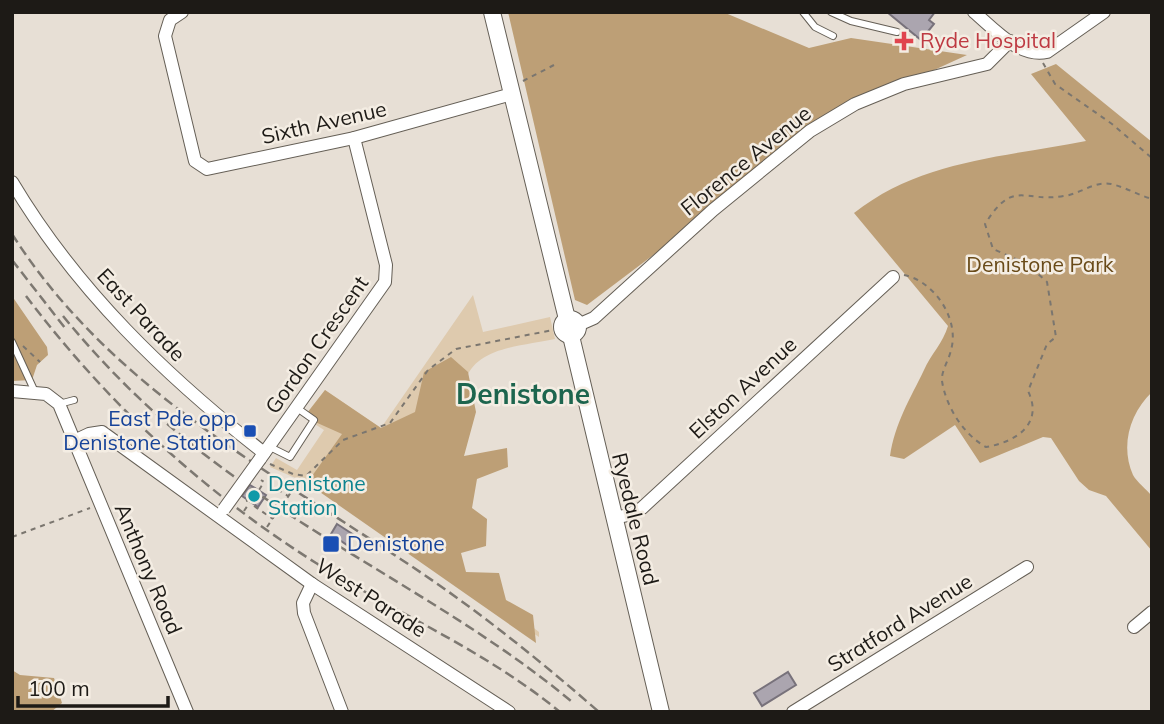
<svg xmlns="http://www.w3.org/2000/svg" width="1164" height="724" font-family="Mulish,sans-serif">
<rect width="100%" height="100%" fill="#e7dfd5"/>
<path fill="#decaae" d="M 473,295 L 483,332 L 550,317 L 555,339 C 525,346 473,346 465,383 L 460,572 L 539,632 L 539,637 L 307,483 L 270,467 L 276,458 L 297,470 L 324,430 L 304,417 L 325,390 L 381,428 Z"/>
<g fill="#bd9f76">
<polygon points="508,12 723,12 809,48 851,38 967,55 816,124 713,210 587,305 575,300"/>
<path d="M 1056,64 L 1152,142 L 1152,392 C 1130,413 1120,446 1133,475 C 1137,482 1146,489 1152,496 L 1152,551 L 1106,496 L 1089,490 L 1079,481 L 1051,438 L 1043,437 L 980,463 L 955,425 L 904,459 L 890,456 C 895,423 910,399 924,370 C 931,354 943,343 948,326 L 854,213 C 921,160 1005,157 1086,141 L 1031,74 Z"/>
<polygon points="12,296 47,347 48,355 37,365 32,380 12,381"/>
<polygon points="451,357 468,372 476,412 464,456 507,448 508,467 477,479 472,508 487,519 486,546 461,553 466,572 499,573 506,600 533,615 536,643 307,483 342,434 304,417 325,390 381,428 415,412 424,372"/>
<polygon points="12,670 20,675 54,678 62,703 51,712 12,712"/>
</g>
<g fill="#aba5af" stroke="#78727b" stroke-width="2">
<polygon points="887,12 935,12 929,20 934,24 921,40"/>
<polygon points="250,485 266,495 258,507 242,496"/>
<polygon points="337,524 354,535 347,545 331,534"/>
<polygon points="788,672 796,685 762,706 754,693"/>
</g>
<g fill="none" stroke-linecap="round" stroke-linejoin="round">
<g stroke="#655f56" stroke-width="8">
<g id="service">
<polyline points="803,12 815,27 833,36"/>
<polyline points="831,12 851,21 897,32"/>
<polyline points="12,342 35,392"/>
<polyline points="59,404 74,400"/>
<polyline points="270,447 290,457 314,420 297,408"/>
</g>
</g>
<g stroke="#655f56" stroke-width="14">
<g id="minor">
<polyline points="182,12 170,20 165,36 195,161 207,169 354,138 512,94"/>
<path d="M 974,12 C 994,29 1019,58 1047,52 L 1104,12"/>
<path d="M 12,182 C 77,291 166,376 264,453"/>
<polyline points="578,325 594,318 713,210 810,131 855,104 904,84 987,64 1010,41"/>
<polyline points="12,391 46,394 59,404 187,712"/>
<polyline points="74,441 89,434 102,432 312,584 509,712"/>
<polyline points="260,459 385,282 386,265 354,138"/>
<polyline points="614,518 628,515 642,508 893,277"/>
<polyline points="312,584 303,603 304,613 342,712"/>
<polyline points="1134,627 1152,612"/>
<polyline points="793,712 1027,567"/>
</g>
</g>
<g stroke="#655f56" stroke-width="18">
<g id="tertiary">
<polyline points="492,12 567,319"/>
<circle cx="570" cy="327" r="8"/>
<polyline points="571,336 661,712"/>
</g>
</g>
<g stroke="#7b766f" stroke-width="2" stroke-dasharray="5 5" stroke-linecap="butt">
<polyline points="1043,63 1055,84 1112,124 1152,158"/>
<polyline points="523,81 554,65"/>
<path d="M 904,275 C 934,281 960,319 951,350 C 949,360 941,371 942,381 C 946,407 964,435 986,447 C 1016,442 1044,424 1028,391 L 1047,344 L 1056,337 L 1047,282 L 1027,264 L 993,249 L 985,224 C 1014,178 1023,203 1064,196 C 1080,194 1094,181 1111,184 C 1125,187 1138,195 1152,199"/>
<polyline points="23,346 40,362"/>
<polyline points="270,464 293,474 306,476 343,440 390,423 428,370 456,349 558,329"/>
<polyline points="269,484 288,496"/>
<polyline points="259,490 264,482 261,480"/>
<polyline points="246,501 252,499"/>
<polyline points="254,506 273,519"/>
<polyline points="282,506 291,492"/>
<polyline points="244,511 250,502"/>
<polyline points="267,527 275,515"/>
<polyline points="12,537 90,508"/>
</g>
<use href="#service" stroke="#fff" stroke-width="6"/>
<use href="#minor" stroke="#fff" stroke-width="12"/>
<use href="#tertiary" stroke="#fff" stroke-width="16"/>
<g stroke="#7d7871" stroke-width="2.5" stroke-dasharray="10 5" stroke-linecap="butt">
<path d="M 12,234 C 107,383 259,465 402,560 C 471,605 536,657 599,712"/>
<polyline points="12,260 65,328"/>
<path d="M 26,296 C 107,403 202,491 316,563 C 396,613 486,651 560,712"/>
<path d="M 63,316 C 112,376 169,430 232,475 C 341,555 466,614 571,701"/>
</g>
<g stroke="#655f56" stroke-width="14" stroke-linecap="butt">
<polyline id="minor-bridge" points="224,509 260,459"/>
</g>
<use href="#minor-bridge" stroke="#fff" stroke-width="12"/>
</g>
<path fill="#e0444e" stroke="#f4ede3" stroke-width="2.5" d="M900.5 30.5h7v7h7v7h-7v7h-7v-7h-7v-7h7z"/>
<g fill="#1a4fb4" stroke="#f4ede3" stroke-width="2.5">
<rect x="243" y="424" width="14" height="14" rx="3.5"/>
<rect x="322" y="535" width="18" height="18" rx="3.5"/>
</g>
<circle fill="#0f9aa8" stroke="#f4ede3" stroke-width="2.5" cx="254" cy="496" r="7"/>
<g text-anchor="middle" stroke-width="5" stroke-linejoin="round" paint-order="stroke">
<g font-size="21" fill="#be3a42" stroke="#f4ede3" text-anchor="start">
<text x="920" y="48">Ryde Hospital</text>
</g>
<g font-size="21" fill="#1d1a16" stroke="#f4ede3">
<text transform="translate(324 123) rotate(-13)" y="7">Sixth Avenue</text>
<text transform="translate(746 161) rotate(-39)" y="7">Florence Avenue</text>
<text transform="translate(141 315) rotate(47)" y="7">East Parade</text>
<text transform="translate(317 345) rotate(-55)" y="7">Gordon Crescent</text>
<text transform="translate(743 388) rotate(-43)" y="7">Elston Avenue</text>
<text transform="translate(635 519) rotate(76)" y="7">Ryedale Road</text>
<text transform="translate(148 569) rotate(67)" y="7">Anthony Road</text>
<text transform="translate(371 598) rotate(33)" y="7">West Parade</text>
<text transform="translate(900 623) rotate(-32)" y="7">Stratford Avenue</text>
</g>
<g font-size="21" fill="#694a18" stroke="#f4ede3">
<text x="1040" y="272">Denistone Park</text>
</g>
<g font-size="21" fill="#164399" stroke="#f4ede3" text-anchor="end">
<text x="236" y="426">East Pde opp<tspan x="236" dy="24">Denistone Station</tspan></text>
<text x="347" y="551" text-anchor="start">Denistone</text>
</g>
<g font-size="21" fill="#0d838f" stroke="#f4ede3" text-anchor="start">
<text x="268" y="491">Denistone<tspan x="268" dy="24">Station</tspan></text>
</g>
<g font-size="28" font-weight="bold" fill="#1d654e" stroke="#f4ede3">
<text x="523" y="404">Denistone</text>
</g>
</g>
<rect width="1164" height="724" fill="none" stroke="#1d1a16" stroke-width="28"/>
<path d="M18 696v10h150v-10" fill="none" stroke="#1d1a16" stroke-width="3.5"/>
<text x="28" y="696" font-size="21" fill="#1d1a16" stroke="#f4ede3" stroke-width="5" paint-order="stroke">100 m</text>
</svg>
